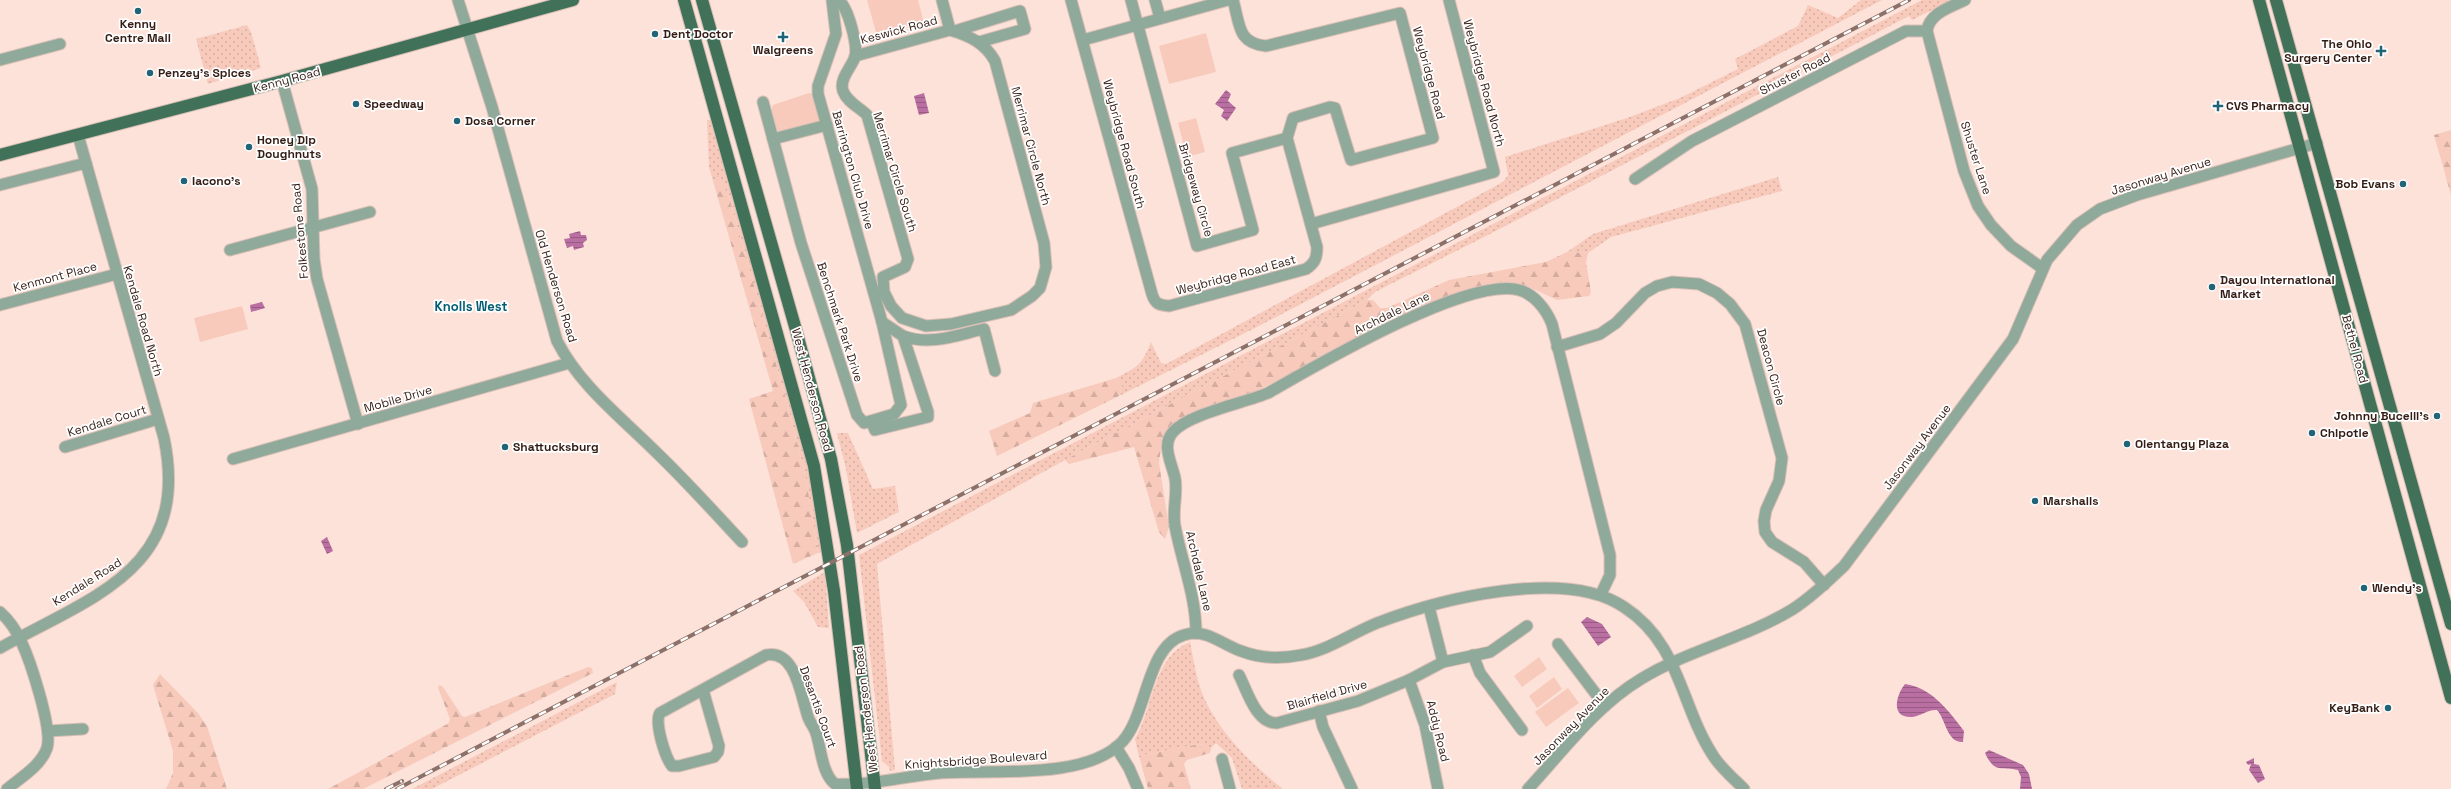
<svg xmlns="http://www.w3.org/2000/svg" width="2451" height="789" font-family="'Space Grotesk',sans-serif">
<defs>
<pattern id="grass-dots" width="8" height="8" patternUnits="userSpaceOnUse"><rect width="8" height="8" fill="#f7cabb"/><path d="M2 2h.1M6 6h.1" fill="none" stroke="#d4ada0" stroke-width="1.8" stroke-linecap="round"/></pattern>
<pattern id="forest-firs" width="22" height="20" patternUnits="userSpaceOnUse"><rect width="22" height="20" fill="#f7cabb"/><path d="M5 1l3.5 6h-7zM16 11l3.5 6h-7z" fill="#d4ada0"/></pattern>
<pattern id="water-rules" width="6" height="5" patternUnits="userSpaceOnUse"><rect width="6" height="5" fill="#ba6fa2"/><path d="M0 2.5h6" fill="none" stroke="#985b83"/></pattern>
</defs>
<rect width="100%" height="100%" fill="#fde2d9"/>
<g fill="url(#grass-dots)">
<path d="M 1861,0 L 1882,0 L 1255,328 L 1119,396 L 1122,386 L 1116,378 C 1138,367 1142,365 1151,342 L 1161,363 L 1166,364 L 1503,182 L 1508,175 L 1505,157 L 1627,118 L 1680,98 L 1738,69 L 1735,59 L 1798,26 L 1808,5 L 1838,18 Z"/>
<polygon points="1922,0 1952,0 1912,20 1909,16 1486,236 1375,292 1367,300 1065,460 877,564 895,770 890,771 889,767 882,761 859,555"/>
<polygon points="247,25 251,32 261,68 208,84 196,39"/>
<polygon points="707,120 711,120 796,416 812,479 824,552 818,553 806,479 787,403 729,197 718,176 713,181 709,167"/>
<polygon points="1778,177 1782,191 1611,237 1588,253 1567,252 1593,234"/>
<polygon points="837,433 848,433 873,489 895,486 899,512 857,533 846,469"/>
<polygon points="825,572 829,628 818,627 804,602 793,591"/>
<path d="M 1190,642 C 1193,656 1195,671 1199,684 C 1211,725 1251,764 1283,789 L 1242,789 L 1232,758 L 1216,743 L 1211,748 L 1200,744 L 1139,756 L 1135,739 C 1153,709 1153,656 1190,642 Z"/>
<polygon points="617,682 615,694 432,789 412,789"/>
</g>
<g fill="url(#forest-firs)">
<polygon points="2451,130 2451,195 2434,135"/>
<polygon points="718,176 729,197 787,403 806,479 818,553 793,564 749,399 773,391 713,181"/>
<polygon points="1567,252 1588,253 1586,263 1591,292 1589,296 1557,300 1527,286 1509,282 1492,283 1450,296 1402,317 1249,395 1172,429 1162,441 1159,463 1169,527 1165,539 1159,532 1134,447 1069,464 1065,460 1367,300 1373,300 1380,308 1387,308 1449,280 1546,262"/>
<polygon points="1116,378 1122,386 1119,396 997,456 989,431 1030,413 1033,403"/>
<polygon points="588,667 592,668 593,673 363,789 328,789 449,723 450,719 438,688 439,685 443,687 462,716 465,717"/>
<polygon points="160,674 198,713 207,726 227,789 166,789 173,773 173,751 153,685"/>
<polygon points="1200,744 1211,748 1210,753 1187,760 1184,764 1191,789 1148,789 1139,756"/>
</g>
<g fill="#f7cabb">
<polygon points="867,0 918,0 924,23 877,36"/>
<polygon points="1206,33 1216,72 1169,84 1159,46"/>
<polygon points="809,93 814,95 820,121 778,132 771,111 773,105"/>
<polygon points="1196,118 1205,152 1187,157 1178,123"/>
<polygon points="242,306 248,329 200,342 194,318"/>
<polygon points="1539,657 1547,669 1522,687 1514,676"/>
<polygon points="1554,677 1562,689 1537,708 1529,696"/>
<polygon points="1568,688 1579,703 1546,727 1535,712"/>
</g>
<g fill="url(#water-rules)">
<polygon points="1226,90 1231,94 1228,101 1236,108 1227,121 1221,116 1224,110 1215,104"/>
<polygon points="924,93 929,113 919,115 914,96"/>
<polygon points="580,231 581,235 586,235 587,240 583,243 584,247 574,250 573,246 567,248 564,239 570,238 569,234"/>
<polygon points="262,302 265,308 251,312 250,305"/>
<polygon points="327,537 333,551 327,554 321,541"/>
<polygon points="1587,617 1602,624 1611,637 1598,646 1581,622"/>
<path d="M 1905,684 C 1932,688 1948,710 1964,731 L 1963,742 C 1947,743 1946,720 1937,710 C 1928,709 1921,716 1912,717 C 1890,718 1896,695 1905,684 Z"/>
<path d="M 1989,750 L 2023,765 L 2029,774 L 2032,789 L 2020,789 L 2021,777 L 2018,770 C 2000,766 1995,774 1985,753 Z"/>
<polygon points="2254,758 2254,764 2259,765 2265,779 2258,783 2249,770 2251,764 2248,765 2246,762"/>
</g>
<g fill="none" stroke-linecap="round" stroke-linejoin="round">
<g stroke="#d9bfb6" stroke-width="13">
<g id="minor">
<path d="M 458,0 L 492,107 L 557,341 C 580,386 622,418 658,454 C 687,482 714,512 742,542"/>
<polyline points="832,0 836,34 818,86 818,94 882,322 903,336 928,412 928,417 875,430 871,421"/>
<path d="M 838,0 C 848,5 858,46 855,57 C 851,68 839,79 843,91 C 847,102 859,107 867,115 L 908,259 L 905,267 L 883,277 L 884,292 L 891,306 L 902,318 L 926,326 L 951,324 L 1011,310 L 1032,296 L 1040,288 L 1046,267 L 1044,243 L 995,61 C 985,43 970,36 950,30"/>
<polyline points="942,0 950,30"/>
<path d="M 1071,0 L 1152,294 C 1155,304 1159,305 1169,306 L 1306,269 C 1315,263 1317,258 1317,247 L 1287,138 L 1293,118 L 1330,107 L 1335,108 L 1351,160 L 1433,138 L 1400,13 L 1266,46 C 1237,43 1240,24 1233,0"/>
<polyline points="1131,0 1197,246 1253,230 1232,153 1287,138"/>
<polyline points="1155,0 1160,18"/>
<path d="M 1965,0 C 1951,7 1929,13 1927,31 L 1964,171 L 1978,206 L 1991,225 L 2011,246 L 2042,268"/>
<polyline points="955,31 1020,11 1025,29 979,42"/>
<polyline points="1083,40 1228,0"/>
<polyline points="855,56 950,30"/>
<polyline points="0,60 60,44"/>
<polyline points="282,81 312,189 314,259 317,279 358,424"/>
<polyline points="763,102 801,243 857,415 864,423 894,414 901,405 882,322"/>
<polyline points="773,139 827,125"/>
<polyline points="1635,179 1692,141 1906,31 1927,31"/>
<polyline points="0,185 86,163"/>
<polyline points="1311,224 1494,172 1449,0"/>
<polyline points="230,250 370,212"/>
<polyline points="0,305 117,274"/>
<path d="M 903,336 C 930,346 957,335 984,329 L 995,371"/>
<polyline points="1557,347 1600,334 1616,323 1645,293 1657,286 1672,282 1699,284 1717,293 1730,304 1745,324 1782,458 1779,481 1766,510 1764,521 1765,532 1772,542 1804,562 1824,585"/>
<polyline points="65,447 158,419"/>
<polyline points="233,459 569,363"/>
<polyline points="1429,607 1443,662"/>
<path d="M 0,612 C 9,620 16,630 21,641 C 30,660 53,729 47,748 C 41,766 20,778 7,789"/>
<path d="M 1196,633 C 1196,596 1182,563 1175,526 C 1172,510 1178,494 1175,478 C 1172,464 1161,445 1173,432 C 1188,414 1244,403 1268,393 C 1317,365 1468,276 1519,290 C 1534,294 1546,309 1552,324 L 1610,555 L 1610,575 L 1601,594"/>
<polyline points="1558,644 1605,706"/>
<path d="M 0,648 C 93,596 191,569 164,438 L 78,135"/>
<polyline points="1473,655 1480,673 1522,730"/>
<path d="M 1239,675 C 1247,690 1256,724 1277,723 L 1358,701 L 1409,680 L 1443,662 L 1490,652 L 1527,626"/>
<polyline points="1409,680 1425,725 1438,789"/>
<path d="M 703,690 L 719,746 L 718,752 L 714,757 L 679,766 L 672,766 C 665,757 654,722 660,713 L 766,655 C 796,649 801,697 808,717 C 810,723 814,727 816,733 C 821,748 822,774 835,784 C 868,786 906,776 940,773 C 990,769 1084,781 1122,742 C 1148,714 1146,646 1184,635 C 1206,628 1221,644 1241,651 C 1259,658 1281,659 1301,655 C 1327,651 1352,633 1377,623 C 1440,599 1565,567 1624,607 C 1681,644 1680,706 1714,757 C 1722,769 1734,779 1744,789"/>
<polyline points="1319,711 1323,727 1352,789"/>
<polyline points="48,731 83,729"/>
<polyline points="1116,747 1129,768 1138,789"/>
<polyline points="1222,759 1230,789"/>
<path d="M 1528,789 C 1563,751 1596,706 1641,679 C 1688,650 1746,638 1793,609 C 1812,597 1828,581 1844,566 L 2013,339 L 2047,260 L 2077,225 L 2100,209 L 2137,195 L 2317,143"/>
</g>
</g>
<g stroke="#d9bfb6" stroke-width="14">
<g id="major">
<polyline points="684,0 814,466 834,591 857,789"/>
<polyline points="702,0 796,330 831,459 847,545 875,789"/>
<polyline points="2259,0 2451,698"/>
<polyline points="2276,0 2451,624"/>
<polyline points="0,155 282,81 573,0"/>
</g>
</g>
<use href="#minor" stroke="#8fa99a" stroke-width="11"/>
<use href="#major" stroke="#417259" stroke-width="12"/>
<g stroke="#8b7169" stroke-width="4">
<g id="rail">
<polyline points="386,789 402,781"/>
<polyline points="397,789 1909,0"/>
</g>
</g>
<use href="#rail" stroke="#fff" stroke-width="2.5" stroke-dasharray="8" stroke-linecap="butt"/>
</g>
<g fill="#216477" stroke="#fff" stroke-width="1.5">
<circle cx="138" cy="11" r="4"/>
<circle cx="655" cy="34" r="4"/>
<path d="M781 31h4v4h4v4h-4v4h-4v-4h-4v-4h4z"/>
<path d="M2379 45h4v4h4v4h-4v4h-4v-4h-4v-4h4z"/>
<circle cx="150" cy="73" r="4"/>
<circle cx="356" cy="104" r="4"/>
<path d="M2216 100h4v4h4v4h-4v4h-4v-4h-4v-4h4z"/>
<circle cx="457" cy="121" r="4"/>
<circle cx="249" cy="147" r="4"/>
<circle cx="184" cy="181" r="4"/>
<circle cx="2403" cy="184" r="4"/>
<circle cx="2212" cy="287" r="4"/>
<circle cx="2437" cy="416" r="4"/>
<circle cx="2312" cy="433" r="4"/>
<circle cx="2127" cy="444" r="4"/>
<circle cx="505" cy="447" r="4"/>
<circle cx="2035" cy="501" r="4"/>
<circle cx="2364" cy="588" r="4"/>
<circle cx="2388" cy="708" r="4"/>
</g>
<g text-anchor="middle" stroke-width="3.5" stroke-linejoin="round" paint-order="stroke">
<g font-size="12" font-weight="bold" fill="#351d15" stroke="#fff" text-anchor="start">
<text x="138" y="28" text-anchor="middle">Kenny<tspan x="138" dy="14">Centre Mall</tspan></text>
<text x="663" y="38">Dent Doctor</text>
<text x="2372" y="48" text-anchor="end">The Ohio<tspan x="2372" dy="14">Surgery Center</tspan></text>
<text x="783" y="54" text-anchor="middle">Walgreens</text>
<text x="158" y="77">Penzey's Spices</text>
<text x="364" y="108">Speedway</text>
<text x="2226" y="110">CVS Pharmacy</text>
<text x="465" y="125">Dosa Corner</text>
<text x="257" y="144">Honey Dip<tspan x="257" dy="14">Doughnuts</tspan></text>
<text x="192" y="185">Iacono's</text>
<text x="2395" y="188" text-anchor="end">Bob Evans</text>
<text x="2220" y="284">Dayou International<tspan x="2220" dy="14">Market</tspan></text>
<text x="2429" y="420" text-anchor="end">Johnny Bucelli's</text>
<text x="2320" y="437">Chipotle</text>
<text x="2135" y="448">Olentangy Plaza</text>
<text x="513" y="451">Shattucksburg</text>
<text x="2043" y="505">Marshalls</text>
<text x="2372" y="592">Wendy's</text>
<text x="2380" y="712" text-anchor="end">KeyBank</text>
</g>
<g font-size="12" fill="#351d15" stroke="#fff">
<text transform="translate(899 30) rotate(-15)" y="4">Keswick Road</text>
<text transform="translate(1429 73) rotate(75)" y="4">Weybridge Road</text>
<text transform="translate(1795 74) rotate(-27)" y="4">Shuster Road</text>
<text transform="translate(287 80) rotate(-15)" y="4">Kenny Road</text>
<text transform="translate(1484 83) rotate(75)" y="4">Weybridge Road North</text>
<text transform="translate(1124 144) rotate(75)" y="4">Weybridge Road South</text>
<text transform="translate(1031 146) rotate(75)" y="4">Merrimar Circle North</text>
<text transform="translate(1976 158) rotate(72)" y="4">Shuster Lane</text>
<text transform="translate(853 170) rotate(74)" y="4">Barrington Club Drive</text>
<text transform="translate(895 172) rotate(73)" y="4">Merrimar Circle South</text>
<text transform="translate(2161 176) rotate(-17)" y="4">Jasonway Avenue</text>
<text transform="translate(1196 190) rotate(74)" y="4">Bridgeway Circle</text>
<text transform="translate(300 231) rotate(-95)" y="4">Folkestone Road</text>
<text transform="translate(1236 275) rotate(-15)" y="4">Weybridge Road East</text>
<text transform="translate(55 277) rotate(-15)" y="4">Kenmont Place</text>
<text transform="translate(556 286) rotate(73)" y="4">Old Henderson Road</text>
<text transform="translate(1392 313) rotate(-26)" y="4">Archdale Lane</text>
<text transform="translate(143 321) rotate(74)" y="4">Kendale Road North</text>
<text transform="translate(840 322) rotate(72)" y="4">Benchmark Park Drive</text>
<text transform="translate(2355 349) rotate(75)" y="4">Bethel Road</text>
<text transform="translate(1771 367) rotate(75)" y="4">Deacon Circle</text>
<text transform="translate(812 390) rotate(75)" y="4">West Henderson Road</text>
<text transform="translate(398 399) rotate(-16)" y="4">Mobile Drive</text>
<text transform="translate(107 421) rotate(-17)" y="4">Kendale Court</text>
<text transform="translate(1917 447) rotate(-53)" y="4">Jasonway Avenue</text>
<text transform="translate(1199 571) rotate(77)" y="4">Archdale Lane</text>
<text transform="translate(87 582) rotate(-32)" y="4">Kendale Road</text>
<text transform="translate(1327 695) rotate(-16)" y="4">Blairfield Drive</text>
<text transform="translate(818 707) rotate(70)" y="4">Desantis Court</text>
<text transform="translate(866 709) rotate(-97)" y="4">West Henderson Road</text>
<text transform="translate(1571 726) rotate(-46)" y="4">Jasonway Avenue</text>
<text transform="translate(1438 731) rotate(76)" y="4">Addy Road</text>
<text transform="translate(976 760) rotate(-4)" y="4">Knightsbridge Boulevard</text>
</g>
<g font-size="13" font-weight="bold" fill="#025d72" stroke="#fff">
<text x="471" y="311">Knolls West</text>
</g>
</g>
</svg>
